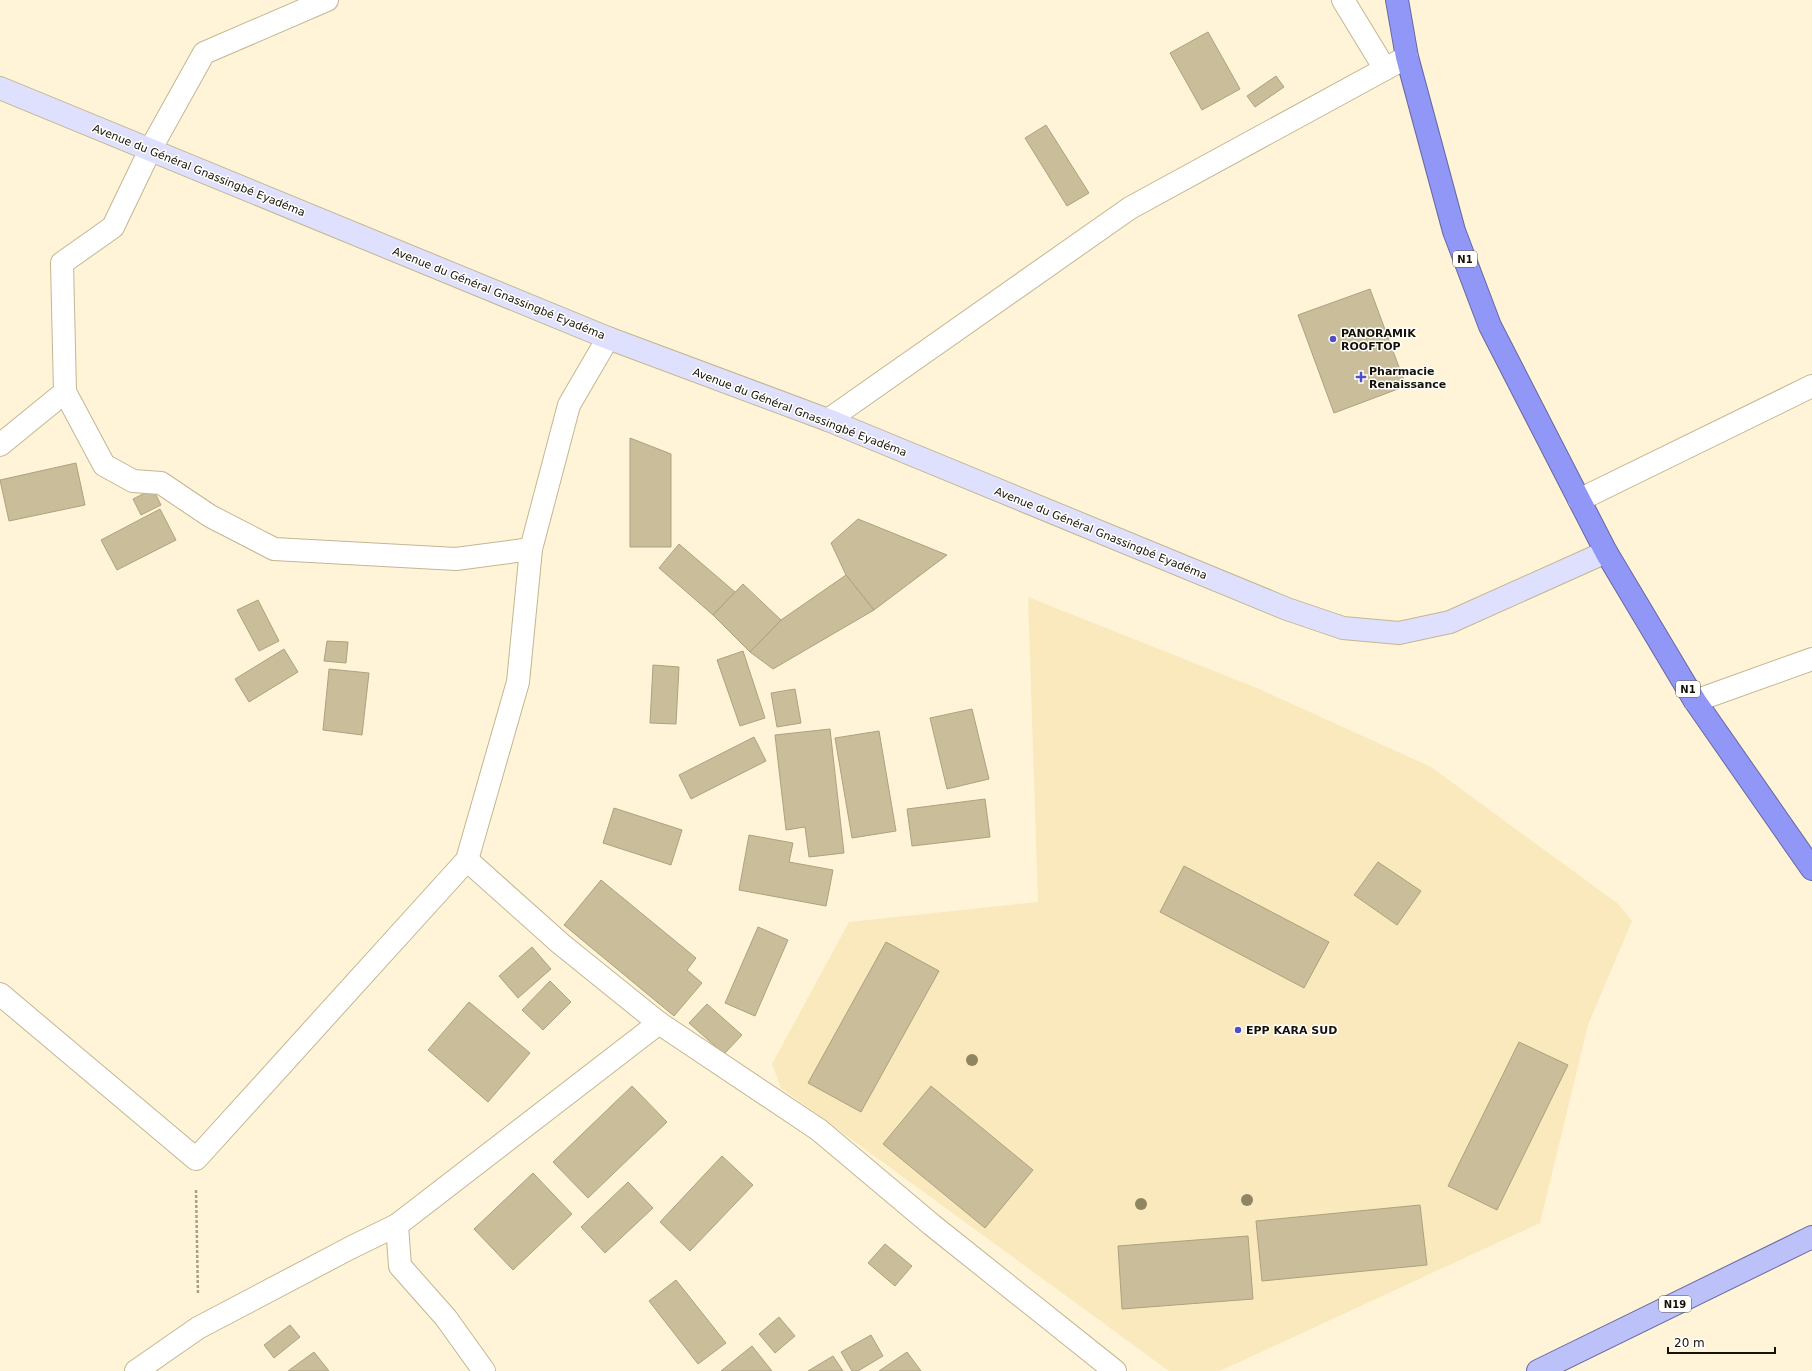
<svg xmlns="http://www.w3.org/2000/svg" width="1812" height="1371" font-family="'DejaVu Sans',sans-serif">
<rect width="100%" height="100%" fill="#fff4d7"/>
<polygon fill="#f9e9bd" points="1028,597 1257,688 1431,767 1617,903 1632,921 1588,1025 1540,1223 1220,1371 1169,1371 781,1088 772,1064 849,922 1038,902"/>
<g fill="#cabd9a" stroke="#ada17e">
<polygon points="1208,32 1240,89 1202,110 1170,53"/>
<polygon points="1276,76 1284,87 1255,107 1247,96"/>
<polygon points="1046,125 1089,193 1067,206 1025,138"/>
<polygon points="1370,289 1406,386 1334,413 1298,315"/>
<polygon points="630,438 671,454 671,547 630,547"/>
<polygon points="76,463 85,505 9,521 0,480"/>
<polygon points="153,489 161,505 141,515 133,499"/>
<polygon points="160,509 176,540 117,570 101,540"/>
<polygon points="858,519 947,555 874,610 846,575 831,543"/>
<polygon points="679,544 735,592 713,615 659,568"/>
<polygon points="846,575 874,610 773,669 750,652 781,620"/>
<polygon points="743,584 781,620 750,652 713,615"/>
<polygon points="258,600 279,641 259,651 237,610"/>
<polygon points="327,641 348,642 346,663 324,661"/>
<polygon points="284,649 298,672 249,702 235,679"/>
<polygon points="743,651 765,718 740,726 717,660"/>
<polygon points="653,665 679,667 676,724 650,723"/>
<polygon points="329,669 369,673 362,735 323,730"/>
<polygon points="795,689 801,723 777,727 771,693"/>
<polygon points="972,709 989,779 947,789 930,718"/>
<polygon points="830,729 844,853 809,857 805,827 786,830 775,735"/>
<polygon points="879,731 896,831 852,838 835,738"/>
<polygon points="754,737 766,761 691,799 679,775"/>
<polygon points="985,799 990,837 912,846 907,809"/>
<polygon points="614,808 682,830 671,865 603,843"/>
<polygon points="749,835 793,843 789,862 833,870 826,906 739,890"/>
<polygon points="1378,862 1421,891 1397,925 1354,895"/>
<polygon points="1184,866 1329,942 1304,988 1160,912"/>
<polygon points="601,880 696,958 687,970 702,983 674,1016 564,925"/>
<polygon points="758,927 788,940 755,1016 725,1003"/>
<polygon points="886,942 939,971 861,1112 808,1083"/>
<polygon points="532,947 551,969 518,998 499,976"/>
<polygon points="550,981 571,1002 543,1030 522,1010"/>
<polygon points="469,1002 530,1053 488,1102 428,1050"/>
<polygon points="707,1004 742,1035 724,1054 689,1023"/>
<polygon points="1519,1042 1568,1065 1497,1210 1448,1186"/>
<polygon points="632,1086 667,1122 588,1198 553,1162"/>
<polygon points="931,1086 1033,1170 985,1228 883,1144"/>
<polygon points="722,1156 753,1185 690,1251 660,1222"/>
<polygon points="533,1173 572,1214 513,1270 474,1229"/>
<polygon points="628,1182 653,1208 605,1253 581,1227"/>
<polygon points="1420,1205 1427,1265 1262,1281 1256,1221"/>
<polygon points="1248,1236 1253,1299 1122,1309 1118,1246"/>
<polygon points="885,1244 912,1266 895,1286 868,1263"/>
<polygon points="676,1280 726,1343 698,1364 649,1301"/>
<polygon points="779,1317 795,1336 775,1353 759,1334"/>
<polygon points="290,1325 300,1337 274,1358 264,1345"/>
<polygon points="871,1335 883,1356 858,1371 852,1371 841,1352"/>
<polygon points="752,1346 772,1371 721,1371"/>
<polygon points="314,1352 329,1371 288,1371"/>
<polygon points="907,1352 921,1371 879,1371"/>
<polygon points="833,1356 843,1371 808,1371"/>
</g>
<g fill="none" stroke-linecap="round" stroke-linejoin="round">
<g stroke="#c3b693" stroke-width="24">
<g id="street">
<polyline points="1343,0 1385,69"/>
<polyline points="65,392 104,465 133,481 161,483 210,516 274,549 456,559 531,549"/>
<polyline points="828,420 1130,208 1407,57"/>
<polyline points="0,445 65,392 62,263 113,227 150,150 204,53 327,0"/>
<polyline points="1579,500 1812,386"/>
<polyline points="1695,701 1812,659"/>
<polyline points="467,860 561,944 659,1023 819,1130 932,1225 1115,1371"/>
<polyline points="0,994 196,1159 467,860 518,682 531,549 569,405 608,338"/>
<polyline points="397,1225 400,1266 446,1318 484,1371"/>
<polyline points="136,1371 198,1328 350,1248 397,1225 659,1023"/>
</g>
</g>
<g stroke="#c3b693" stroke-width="24">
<polyline id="secondary" points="0,88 608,338 828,420 1287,609 1343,628 1399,633 1450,622 1606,552"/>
</g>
<g stroke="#6668a2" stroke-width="24">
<polyline id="primary" points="1538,1371 1812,1237"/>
</g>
<g stroke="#6668a2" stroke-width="24">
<polyline id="highway" points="1397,0 1407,57 1454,231 1490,326 1606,552 1695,701 1812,869"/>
</g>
<polyline stroke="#a89f89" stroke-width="2.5" stroke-dasharray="3 2" stroke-linecap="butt" points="196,1190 198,1295"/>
<use href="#street" stroke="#fff" stroke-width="22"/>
<use href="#secondary" stroke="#dee0fd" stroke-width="22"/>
<use href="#primary" stroke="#bdc1fa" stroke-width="22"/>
<use href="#highway" stroke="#9197f7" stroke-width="22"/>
</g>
<g fill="#908561">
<circle cx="972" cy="1060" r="6"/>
<circle cx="1247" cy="1200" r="6"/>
<circle cx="1141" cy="1204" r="6"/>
</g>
<g fill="#524ec5" stroke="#fff" stroke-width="1.5">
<circle cx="1333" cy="339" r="4"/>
<path d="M1359 371h4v4h4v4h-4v4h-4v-4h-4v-4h4z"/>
<circle cx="1238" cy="1030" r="4"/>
</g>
<g text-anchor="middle" stroke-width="3" stroke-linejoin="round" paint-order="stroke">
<g fill="#fff" stroke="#5c5850" stroke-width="1">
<rect x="1453" y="251" width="24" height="16" rx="3"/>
<rect x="1676" y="681" width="24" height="16" rx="3"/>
<rect x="1659" y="1296" width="32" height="16" rx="3"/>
</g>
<g font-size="10" font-weight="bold" fill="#161105">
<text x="1465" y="263">N1</text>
<text x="1688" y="693">N1</text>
<text x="1675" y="1308">N19</text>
</g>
<g font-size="11" fill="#161105" stroke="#fff">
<text transform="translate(199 170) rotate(22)" y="4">Avenue du Général Gnassingbé Eyadéma</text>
<text transform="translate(499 293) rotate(22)" y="4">Avenue du Général Gnassingbé Eyadéma</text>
<text transform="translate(800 412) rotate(21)" y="4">Avenue du Général Gnassingbé Eyadéma</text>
<text transform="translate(1101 533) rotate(22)" y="4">Avenue du Général Gnassingbé Eyadéma</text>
</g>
<g font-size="11" font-weight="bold" fill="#161105" stroke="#fff" text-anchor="start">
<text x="1341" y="337">PANORAMIK<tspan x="1341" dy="13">ROOFTOP</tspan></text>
<text x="1369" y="375">Pharmacie<tspan x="1369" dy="13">Renaissance</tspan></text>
<text x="1246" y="1034">EPP KARA SUD</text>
</g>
</g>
<path d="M1668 1347v6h107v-6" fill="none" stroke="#161105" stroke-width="2"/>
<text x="1674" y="1347" font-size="12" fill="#161105" stroke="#ffffff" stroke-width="3" paint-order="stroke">20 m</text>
</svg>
